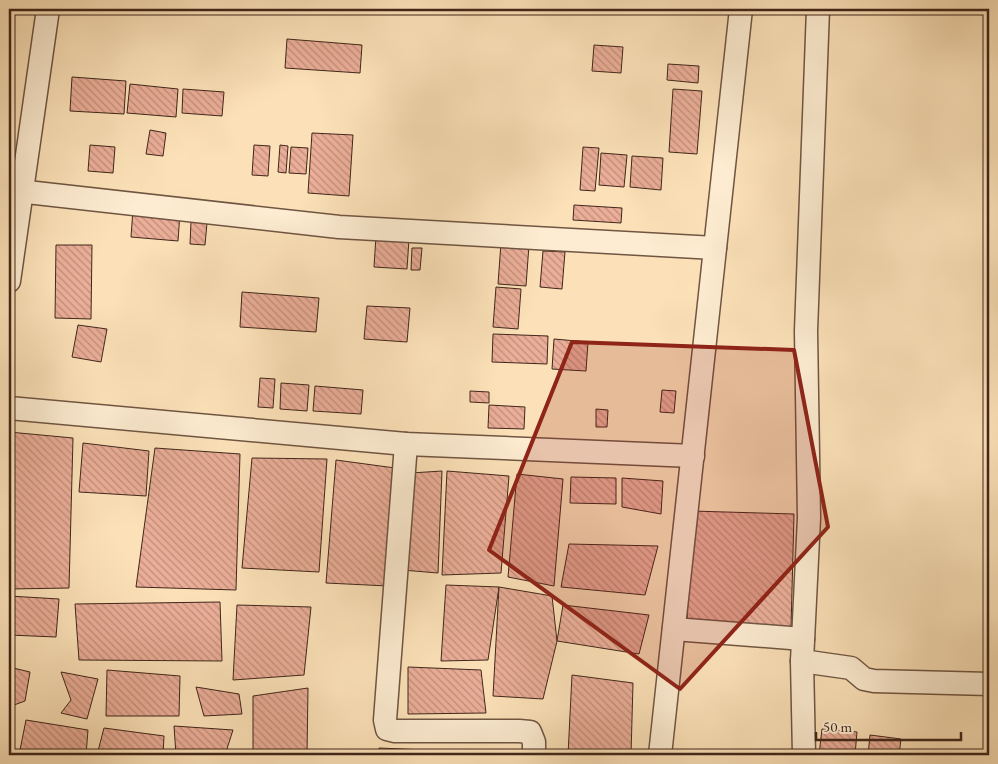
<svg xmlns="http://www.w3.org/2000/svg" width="998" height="764" font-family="'EB Garamond',serif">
<defs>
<pattern id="building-back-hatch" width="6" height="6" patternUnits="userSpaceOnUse" patternTransform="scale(1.25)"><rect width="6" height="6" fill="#ebae98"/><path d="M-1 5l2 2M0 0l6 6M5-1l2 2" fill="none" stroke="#c08d7b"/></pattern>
</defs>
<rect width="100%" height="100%" fill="#fce1b8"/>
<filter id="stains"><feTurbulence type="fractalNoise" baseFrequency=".004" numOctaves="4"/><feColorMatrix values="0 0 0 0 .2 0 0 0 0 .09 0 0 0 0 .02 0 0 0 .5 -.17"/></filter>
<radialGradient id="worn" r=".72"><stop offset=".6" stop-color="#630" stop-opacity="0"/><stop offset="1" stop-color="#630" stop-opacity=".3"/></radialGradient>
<g fill="url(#building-back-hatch)" stroke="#40261a">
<polygon points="287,39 362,45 360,73 285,68"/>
<polygon points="594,45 623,47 621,73 592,71"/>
<polygon points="668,64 699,66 698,83 667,80"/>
<polygon points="72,77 126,81 124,114 70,111"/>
<polygon points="130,84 178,89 176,117 127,113"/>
<polygon points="183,89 224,92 222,116 182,113"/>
<polygon points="673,89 702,91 697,154 669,152"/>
<polygon points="150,130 166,133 163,156 146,154"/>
<polygon points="312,133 353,135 349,196 308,193"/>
<polygon points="90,145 115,147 113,173 88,171"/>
<polygon points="254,145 270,146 268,176 252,175"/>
<polygon points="280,145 288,146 286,173 278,172"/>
<polygon points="291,147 308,148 306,174 289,173"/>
<polygon points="583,147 599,148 595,191 580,190"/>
<polygon points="601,153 627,155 624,187 599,185"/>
<polygon points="632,156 663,158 661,190 630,187"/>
<polygon points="574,205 622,208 621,223 573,220"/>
<polygon points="133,209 180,213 178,241 131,237"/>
<polygon points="191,222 207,223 205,245 190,244"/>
<polygon points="376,236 409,239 407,269 374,267"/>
<polygon points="501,243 529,245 526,286 498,284"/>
<polygon points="56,245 92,245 91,319 55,318"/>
<polygon points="412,248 422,248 420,270 411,270"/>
<polygon points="543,251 565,252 562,289 540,287"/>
<polygon points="496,287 521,289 518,329 493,327"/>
<polygon points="242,292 319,298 316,332 240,327"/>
<polygon points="367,306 410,308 407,342 364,339"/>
<polygon points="78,325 107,329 101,362 72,357"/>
<polygon points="493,334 548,336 547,364 492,362"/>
<polygon points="554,339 588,342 586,371 552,369"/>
<polygon points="260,378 275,379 273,408 258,407"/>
<polygon points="281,383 309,385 307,411 280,409"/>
<polygon points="315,386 363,390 361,414 313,411"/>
<polygon points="662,390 676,391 674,413 660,412"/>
<polygon points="470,391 489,392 489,403 470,402"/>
<polygon points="489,405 525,407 524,429 488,428"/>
<polygon points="596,409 608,410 607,427 596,427"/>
<polygon points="9,432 73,438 69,588 9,589"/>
<polygon points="83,443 149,451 146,496 79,492"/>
<polygon points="155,448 240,454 236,590 136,587"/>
<polygon points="252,458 327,459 319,572 242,568"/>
<polygon points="336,460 395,468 388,586 326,583"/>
<polygon points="442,471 438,573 402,570 411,473"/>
<polygon points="447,471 509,476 501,573 442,575"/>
<polygon points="517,474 563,479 554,586 508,577"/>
<polygon points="571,477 616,478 616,504 570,503"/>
<polygon points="622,478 663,481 661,514 622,507"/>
<polygon points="691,511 794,514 791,628 687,625"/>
<polygon points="569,544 658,546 645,595 561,587"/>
<polygon points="446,585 499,587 488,660 441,661"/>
<polygon points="499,587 552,596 557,641 543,699 493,696"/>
<polygon points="9,596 59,599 56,637 9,635"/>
<polygon points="220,602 222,661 79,660 75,604"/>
<polygon points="237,605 311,607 304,675 233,680"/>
<polygon points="563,605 649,615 639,654 557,641"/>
<polygon points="9,667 30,672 25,701 14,705 9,736"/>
<polygon points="408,667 481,670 486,713 408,714"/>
<polygon points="107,670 180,676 179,716 106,716"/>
<polygon points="61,672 98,679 87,719 61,713 71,700"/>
<polygon points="572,675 633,683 631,755 568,755"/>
<polygon points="196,687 239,694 242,714 204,716"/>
<polygon points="308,688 307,755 253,755 253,696"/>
<polygon points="26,720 88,730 86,755 19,755"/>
<polygon points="174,726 233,730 225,755 176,755"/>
<polygon points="104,728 164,736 163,755 97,755"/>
<polygon points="822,729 857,732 855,755 819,755"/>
<polygon points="870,735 901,739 899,755 868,755"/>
<polygon points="379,748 517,754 517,755 378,755"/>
</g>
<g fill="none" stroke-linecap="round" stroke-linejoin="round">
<g stroke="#6f5542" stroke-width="25">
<g id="minor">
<polyline points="9,190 339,227 715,248"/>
<polyline points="9,281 48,9"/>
<polyline points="9,408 406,444 693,456"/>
<polyline points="406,444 385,720 387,729 395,731 519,731 530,732 534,742 534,755"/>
<polyline points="674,629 803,639"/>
<polyline points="802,661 851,668 864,679 874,681 989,684"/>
<polyline points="660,755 741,9"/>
<polyline points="804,755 802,661 809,518 806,331 818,9"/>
</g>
</g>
<use href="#minor" stroke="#fdecd1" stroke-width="22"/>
</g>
<path fill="#8f2418" fill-opacity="0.2" stroke="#8f2418" stroke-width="4" stroke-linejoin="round" d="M 572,342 L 794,350 L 828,527 L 680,689 L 489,550 Z"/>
<rect width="998" height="764" fill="none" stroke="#fce1b8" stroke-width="30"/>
<rect x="10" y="10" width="978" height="744" fill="none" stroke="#40261a" stroke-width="2.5"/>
<rect x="15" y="15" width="968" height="734" fill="none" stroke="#40261a"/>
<path d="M816 732v8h145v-8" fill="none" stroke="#40261a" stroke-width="2.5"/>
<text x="823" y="732" font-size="15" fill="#40261a" stroke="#fdecd1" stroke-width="4" paint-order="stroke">50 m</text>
<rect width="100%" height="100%" filter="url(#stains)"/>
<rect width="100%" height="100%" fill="url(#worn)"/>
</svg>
